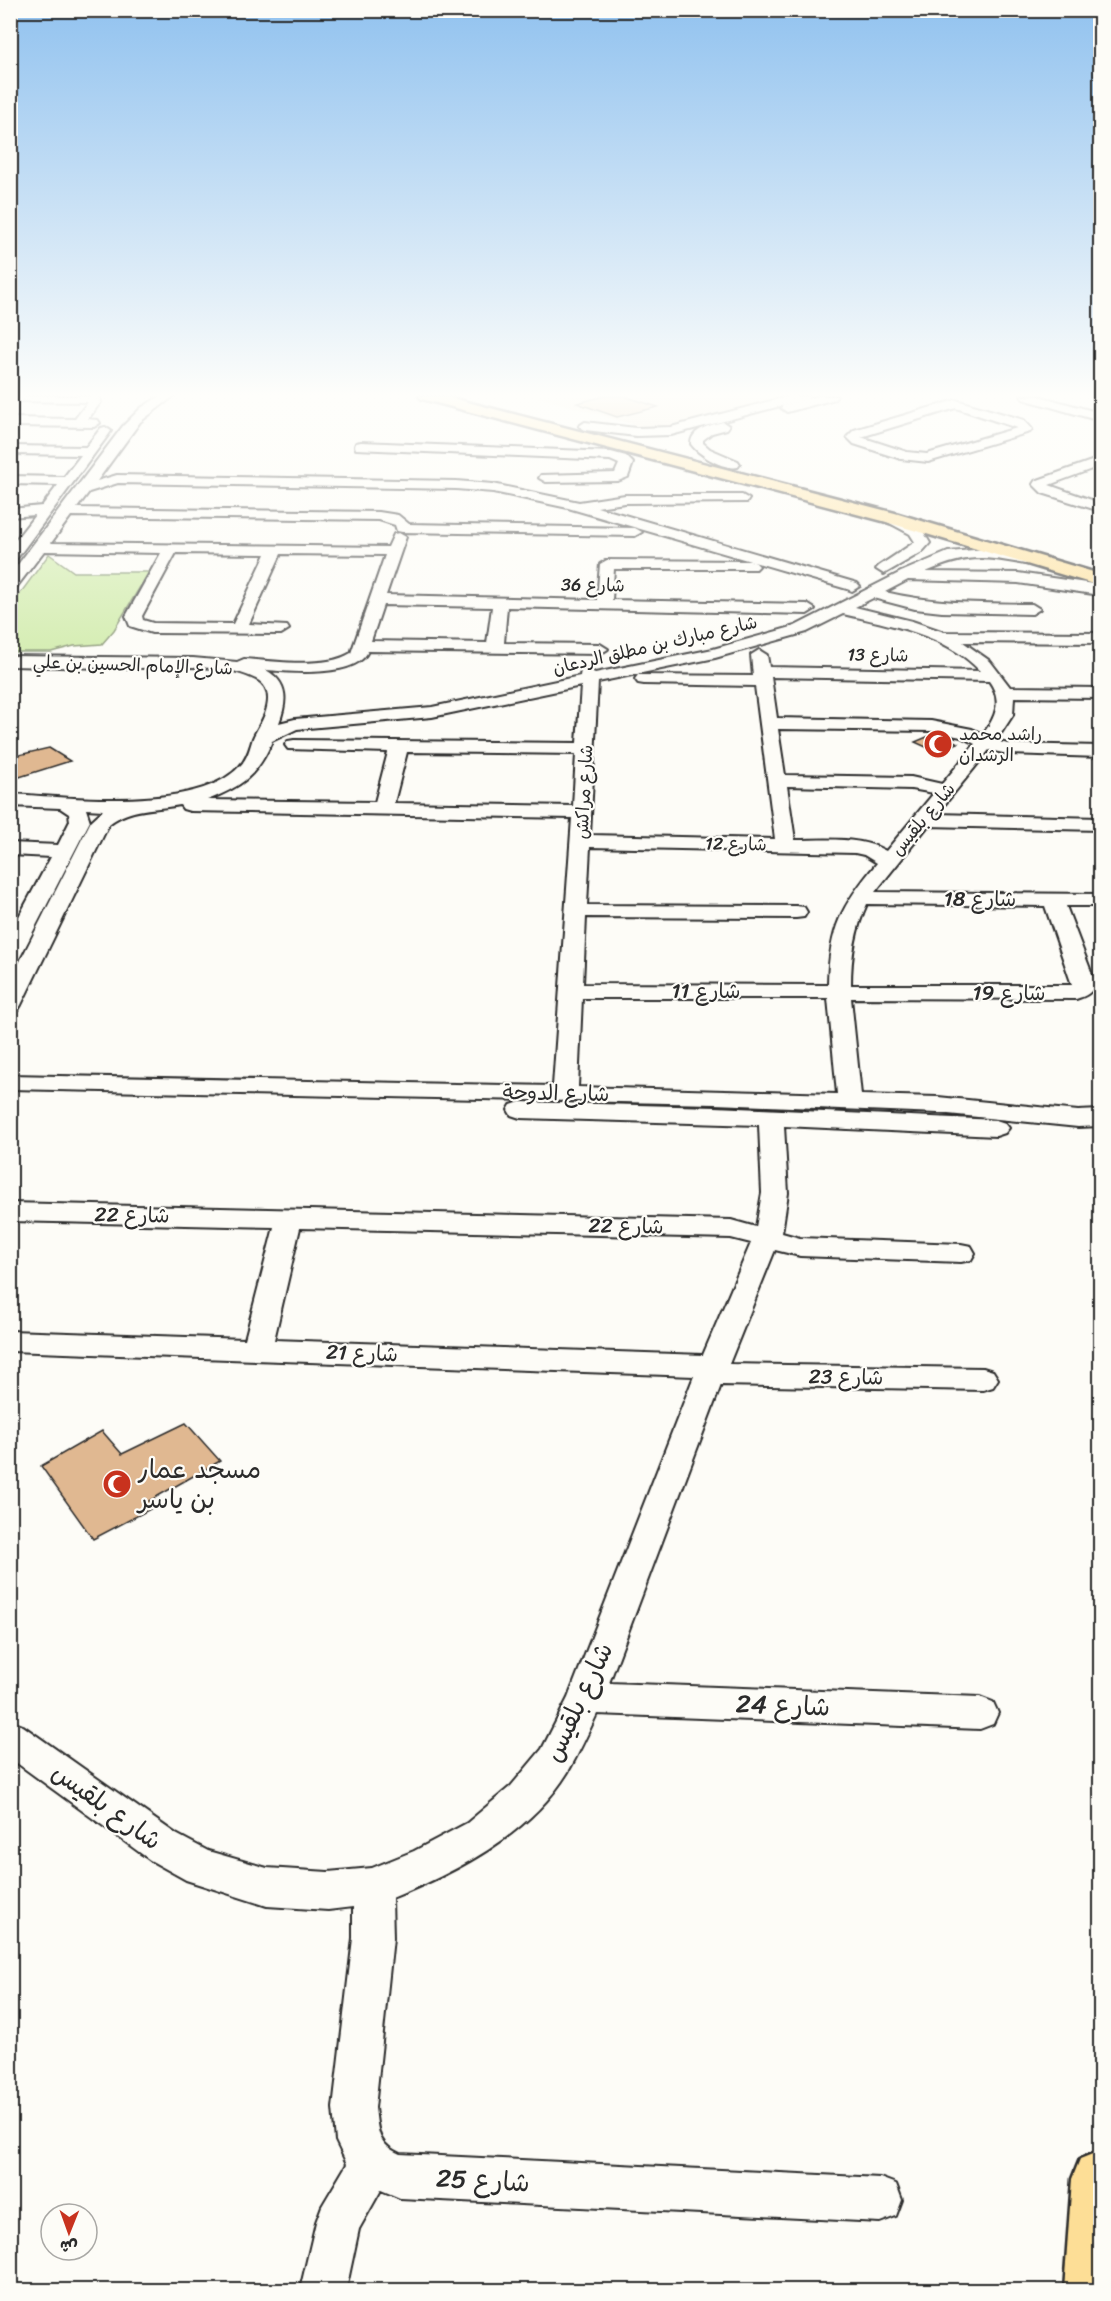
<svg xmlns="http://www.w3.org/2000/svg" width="1111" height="2301" font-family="Sriracha,'Playpen Sans Arabic',sans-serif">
<rect width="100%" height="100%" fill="#fdfcf7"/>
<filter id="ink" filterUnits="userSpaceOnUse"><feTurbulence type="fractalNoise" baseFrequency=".0167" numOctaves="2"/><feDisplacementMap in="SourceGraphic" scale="12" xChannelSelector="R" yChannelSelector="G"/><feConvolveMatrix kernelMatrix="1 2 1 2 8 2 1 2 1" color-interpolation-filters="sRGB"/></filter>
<g filter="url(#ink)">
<polygon fill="#f4e8d8" points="535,396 787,396 652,430"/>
<polygon fill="#cbe9a1" stroke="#7b8a66" stroke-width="1.5" points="49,554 74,572 149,572 114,630 102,644 74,646 51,652 11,652 11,606"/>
<g fill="#e0b891" stroke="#2b2b2b" stroke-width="1.5">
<polygon points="605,396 624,396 658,407 617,417 577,403"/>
<polygon points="934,734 941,735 958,743 937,752 915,742"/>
<polygon points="49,748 70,761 10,780 10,757"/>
<polygon points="186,1423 220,1461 149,1501 154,1507 93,1539 41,1466 102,1431 122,1454"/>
</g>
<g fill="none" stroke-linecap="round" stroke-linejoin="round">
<g stroke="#2b2b2b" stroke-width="4">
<g id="minor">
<polygon points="10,396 99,396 101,402 88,419 98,420 100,423 94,427 10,426 10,418 75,419 88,402 10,401"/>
<path d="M 160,396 L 174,396 L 140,422 L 97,481 L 117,475 L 456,481 L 493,484 L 579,502 L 625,495 L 742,495 L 749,499 L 747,502 L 625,503 L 597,507 L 857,583 L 860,586 L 852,591 L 847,589 L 568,508 L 493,492 L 456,489 L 118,483 L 89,492 L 77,508 L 379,512 L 398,515 L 409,524 L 635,528 L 642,532 L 635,536 L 402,532 L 397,531 L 395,525 L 379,520 L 71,516 L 51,543 L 388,547 L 394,534 L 399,533 L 406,537 L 386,595 L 597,600 L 600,564 L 607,560 L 751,561 L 756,563 L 759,566 L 756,569 L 614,569 L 612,600 L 807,604 L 815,609 L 807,614 L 507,607 L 504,643 L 600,644 L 608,649 L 600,654 L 368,651 C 357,678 290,672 266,670 C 289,683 287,702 279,723 L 295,719 L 432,707 L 580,676 L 581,670 L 587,669 L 595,673 L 713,649 L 795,626 L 901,572 L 948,552 L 987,549 L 1030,557 L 1032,560 L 1025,564 C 981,556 968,554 926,572 L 1018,573 L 1100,585 L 1100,595 L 1018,583 L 908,580 L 885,592 C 934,604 982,603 1032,604 L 1040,609 L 1032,614 L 942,612 L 915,609 L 873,598 L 855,607 L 912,621 L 944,632 L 1100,633 L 1100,643 L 963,642 L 990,661 L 1010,687 L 1100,688 L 1100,698 L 1014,697 L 1013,715 L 996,741 L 1008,744 L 1100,746 L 1100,757 L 1008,754 L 989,750 L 937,814 L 1100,818 L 1100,830 L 928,826 L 875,892 L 1100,894 L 1100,906 L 1066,906 L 1095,982 C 1093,993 1086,996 1076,999 L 851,998 L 861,1095 L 938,1097 L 1078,1111 L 1100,1110 L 1100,1126 L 1078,1127 L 938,1113 L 715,1104 L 10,1089 L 10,1075 L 553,1086 L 572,818 L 190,811 L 183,809 L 180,805 C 155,810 131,807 109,824 L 21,1005 L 18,1010 L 10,1012 L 10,981 L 91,821 L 103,810 L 86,809 L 90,821 L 21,955 L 18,960 L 10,961 L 10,933 L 51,857 L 10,855 L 10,843 L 58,845 L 70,821 L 69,814 L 60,808 L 10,806 L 10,794 C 70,797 197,813 240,766 C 248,758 250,747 253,738 C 256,731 262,722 265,714 C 270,700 270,686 256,679 C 224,662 170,668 134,668 C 93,668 52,667 10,666 L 10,656 L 193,658 L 237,662 L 244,659 C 273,661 327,669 351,653 L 385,555 L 281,554 L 249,624 L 287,626 L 289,629 L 281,634 L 152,633 L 130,626 L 126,616 L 161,553 L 44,551 L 15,589 L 10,590 L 10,575 L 123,426 L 141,408 ZM 176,553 L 266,554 L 233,624 L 153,623 L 143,620 L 142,616 ZM 383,605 L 492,607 L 487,643 L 371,641 ZM 843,614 C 889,625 946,634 980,671 L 769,667 L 767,655 L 759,650 L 751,655 L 753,676 L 638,675 L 635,679 L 638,683 L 644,684 L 755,686 L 775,839 L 590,835 L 598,682 L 715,658 L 807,632 ZM 771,677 L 989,681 C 1003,700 996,717 983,734 L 972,729 L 931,721 L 777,718 ZM 581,686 L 577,743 L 294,740 L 288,741 L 285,745 L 288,749 L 388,752 L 375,802 L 207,800 C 241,787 258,775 272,741 L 297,729 L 432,717 ZM 778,729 L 931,731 L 961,737 L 975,744 L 942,784 L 911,777 L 785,775 ZM 407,752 L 576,754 L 573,806 L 394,803 ZM 787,786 L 911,789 L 934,793 L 886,851 C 860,836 825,840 795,840 ZM 590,847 L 855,853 L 864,855 L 877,863 C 842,905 829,928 828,985 L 583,984 L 586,917 L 796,918 L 804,917 L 807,912 L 804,907 L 796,906 L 587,905 ZM 867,904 L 1045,906 L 1072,985 L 851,985 C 851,956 855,930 867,904 ZM 582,998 L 828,998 L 837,1094 L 578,1087 Z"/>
<polygon points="790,396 809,396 807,399 671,435 636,436 585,430 579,426 585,422 636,428 671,427"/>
<polygon points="818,396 837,396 835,399 787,412 781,408 783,405"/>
<polygon points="1021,396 1039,396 1100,413 1100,421 1023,399"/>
<path d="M 956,400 L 1024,420 L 1032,429 L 1030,432 L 928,462 L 901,459 L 854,444 L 847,437 L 854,430 ZM 956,408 L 1017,428 L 927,454 L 907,452 L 861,437 Z"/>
<path d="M 723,422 L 729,426 L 727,429 L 712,433 L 703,440 L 703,443 L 710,449 L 738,461 L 740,464 L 738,467 C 723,470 699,455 691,444 C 691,429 711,425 723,422 Z"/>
<polygon points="105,427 111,431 109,434 15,561 10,562 10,547 35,515 10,517 10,509 42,506 58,485 10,484 10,476 64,477 81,455 10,454 10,446 86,447 101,428"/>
<polygon points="361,442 611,452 626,456 633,463 628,477 618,481 546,482 539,478 541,475 615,473 619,464 610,460 356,449 355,446 356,443"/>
<polygon points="1100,458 1100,466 1049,485 1100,503 1100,511 1042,493 1033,484 1035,481"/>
<polygon points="889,513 921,528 930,543 922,552 884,574 876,569 879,566 915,542 910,534 884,520 882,517 884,514"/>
<path d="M 520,1102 L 715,1107 L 996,1120 L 1005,1123 L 1009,1128 L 1005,1133 L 996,1136 L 784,1126 L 788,1193 L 782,1233 L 800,1238 L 961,1244 L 971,1246 L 975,1253 L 971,1260 L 961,1262 L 800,1256 L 775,1250 L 729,1364 L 983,1368 L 993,1371 L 998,1379 L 993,1387 L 983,1390 L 721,1385 L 609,1683 L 980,1697 L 993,1702 L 998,1713 L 993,1724 L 980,1729 L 597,1714 C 588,1733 579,1753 568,1772 C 530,1834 457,1872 392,1898 L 393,1938 L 375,2108 C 378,2131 377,2144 400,2154 L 880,2178 L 896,2184 L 902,2200 L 896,2216 L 880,2222 L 400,2198 L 381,2190 L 359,2229 L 346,2290 L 300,2290 L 316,2222 L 322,2206 L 347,2164 L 336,2141 L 333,2108 L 353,1938 L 353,1907 L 328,1910 L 267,1906 L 186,1880 L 150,1860 L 10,1758 L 10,1721 L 23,1726 L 176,1834 L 208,1851 L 267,1868 L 328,1872 L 372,1868 L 414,1851 L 467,1823 L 511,1786 L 542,1749 L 568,1698 L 694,1376 L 10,1351 L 10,1331 L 245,1339 L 274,1227 L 10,1221 L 10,1203 L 731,1220 L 756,1227 L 762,1193 L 759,1125 L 520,1118 L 511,1115 L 508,1110 L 511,1105 ZM 300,1228 L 731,1238 L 751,1243 L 703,1355 L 274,1340 Z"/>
</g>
</g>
<g stroke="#2b2b2b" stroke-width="5">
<polygon id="major" points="419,396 444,396 895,513 1100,574 1100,586 883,521 422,399"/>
</g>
<g stroke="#2b2b2b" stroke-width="5">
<polygon id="highway" points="1100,2151 1100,2290 1064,2290 1072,2179 1080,2159"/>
</g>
<use href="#minor" fill="#fdfcf7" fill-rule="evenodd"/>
<use href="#major" fill="#fdde96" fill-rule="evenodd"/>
<use href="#highway" fill="#fdde96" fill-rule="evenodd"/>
</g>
</g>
<linearGradient id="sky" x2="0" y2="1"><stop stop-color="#91c2ef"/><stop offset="0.55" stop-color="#fefefb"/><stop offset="1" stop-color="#fefefb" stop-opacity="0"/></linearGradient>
<rect width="1111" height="718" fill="url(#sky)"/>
<defs>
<g id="mosque-disc" transform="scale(1.5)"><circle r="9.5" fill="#c8321e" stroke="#fdfcf7"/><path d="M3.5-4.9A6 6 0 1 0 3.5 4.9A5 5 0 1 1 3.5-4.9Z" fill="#fff"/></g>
</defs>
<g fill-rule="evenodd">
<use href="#mosque-disc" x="938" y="744"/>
<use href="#mosque-disc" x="117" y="1484"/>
</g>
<g text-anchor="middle" stroke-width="4.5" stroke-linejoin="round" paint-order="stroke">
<g font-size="18" fill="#2b2b2b" stroke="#fdfcf7">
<text transform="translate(593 585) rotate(1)" y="6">شارع 36</text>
<text transform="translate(655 645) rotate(-13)" y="6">شارع مبارك بن مطلق الردعان</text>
<text transform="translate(878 655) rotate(1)" y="6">شارع 13</text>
<text transform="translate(133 665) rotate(2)" y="6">شارع الإمام الحسين بن علي</text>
<text transform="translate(584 792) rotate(-87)" y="6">شارع مراكش</text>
<text transform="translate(923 819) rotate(-50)" y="6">شارع بلقيس</text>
<text transform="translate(736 844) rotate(1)" y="6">شارع 12</text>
</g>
<g font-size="18" fill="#2b2b2b" stroke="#fdfcf7" text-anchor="start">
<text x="959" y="740">راشد محمد<tspan x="959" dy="21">الرشدان</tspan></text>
</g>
<g font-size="21" fill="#2b2b2b" stroke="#fdfcf7">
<text x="980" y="906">شارع 18</text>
<text x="706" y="998">شارع 11</text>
<text x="1009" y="1000">شارع 19</text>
<text transform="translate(556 1093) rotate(1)" y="7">شارع الدوحة</text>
<text transform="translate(132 1215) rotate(1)" y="7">شارع 22</text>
<text transform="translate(626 1226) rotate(1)" y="7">شارع 22</text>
<text transform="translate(362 1353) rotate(2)" y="7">شارع 21</text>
<text transform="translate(846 1377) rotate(1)" y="7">شارع 23</text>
</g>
<g font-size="26" fill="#2b2b2b" stroke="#fdfcf7" text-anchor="start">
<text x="138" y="1478">مسجد عمار<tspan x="138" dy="30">بن ياسر</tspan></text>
</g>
<g font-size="26" fill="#2b2b2b" stroke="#fdfcf7">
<text transform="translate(578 1702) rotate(-65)" y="9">شارع بلقيس</text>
<text transform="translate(783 1705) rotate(2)" y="9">شارع 24</text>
<text transform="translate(107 1806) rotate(36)" y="9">شارع بلقيس</text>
<text transform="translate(483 2180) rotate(3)" y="9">شارع 25</text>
</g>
</g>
<rect width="1111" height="2301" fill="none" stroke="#fdfcf7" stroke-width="36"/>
<rect x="18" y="18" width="1075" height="2265" fill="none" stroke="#2b2b2b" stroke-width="2" filter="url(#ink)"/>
<g transform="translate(69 2232) rotate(181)"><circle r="28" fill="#fdfcf7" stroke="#a9a8a5" stroke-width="1.5"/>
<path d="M0-4.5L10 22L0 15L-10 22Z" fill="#c8321e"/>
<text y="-9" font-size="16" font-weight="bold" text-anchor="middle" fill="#2b2b2b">ش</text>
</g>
</svg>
